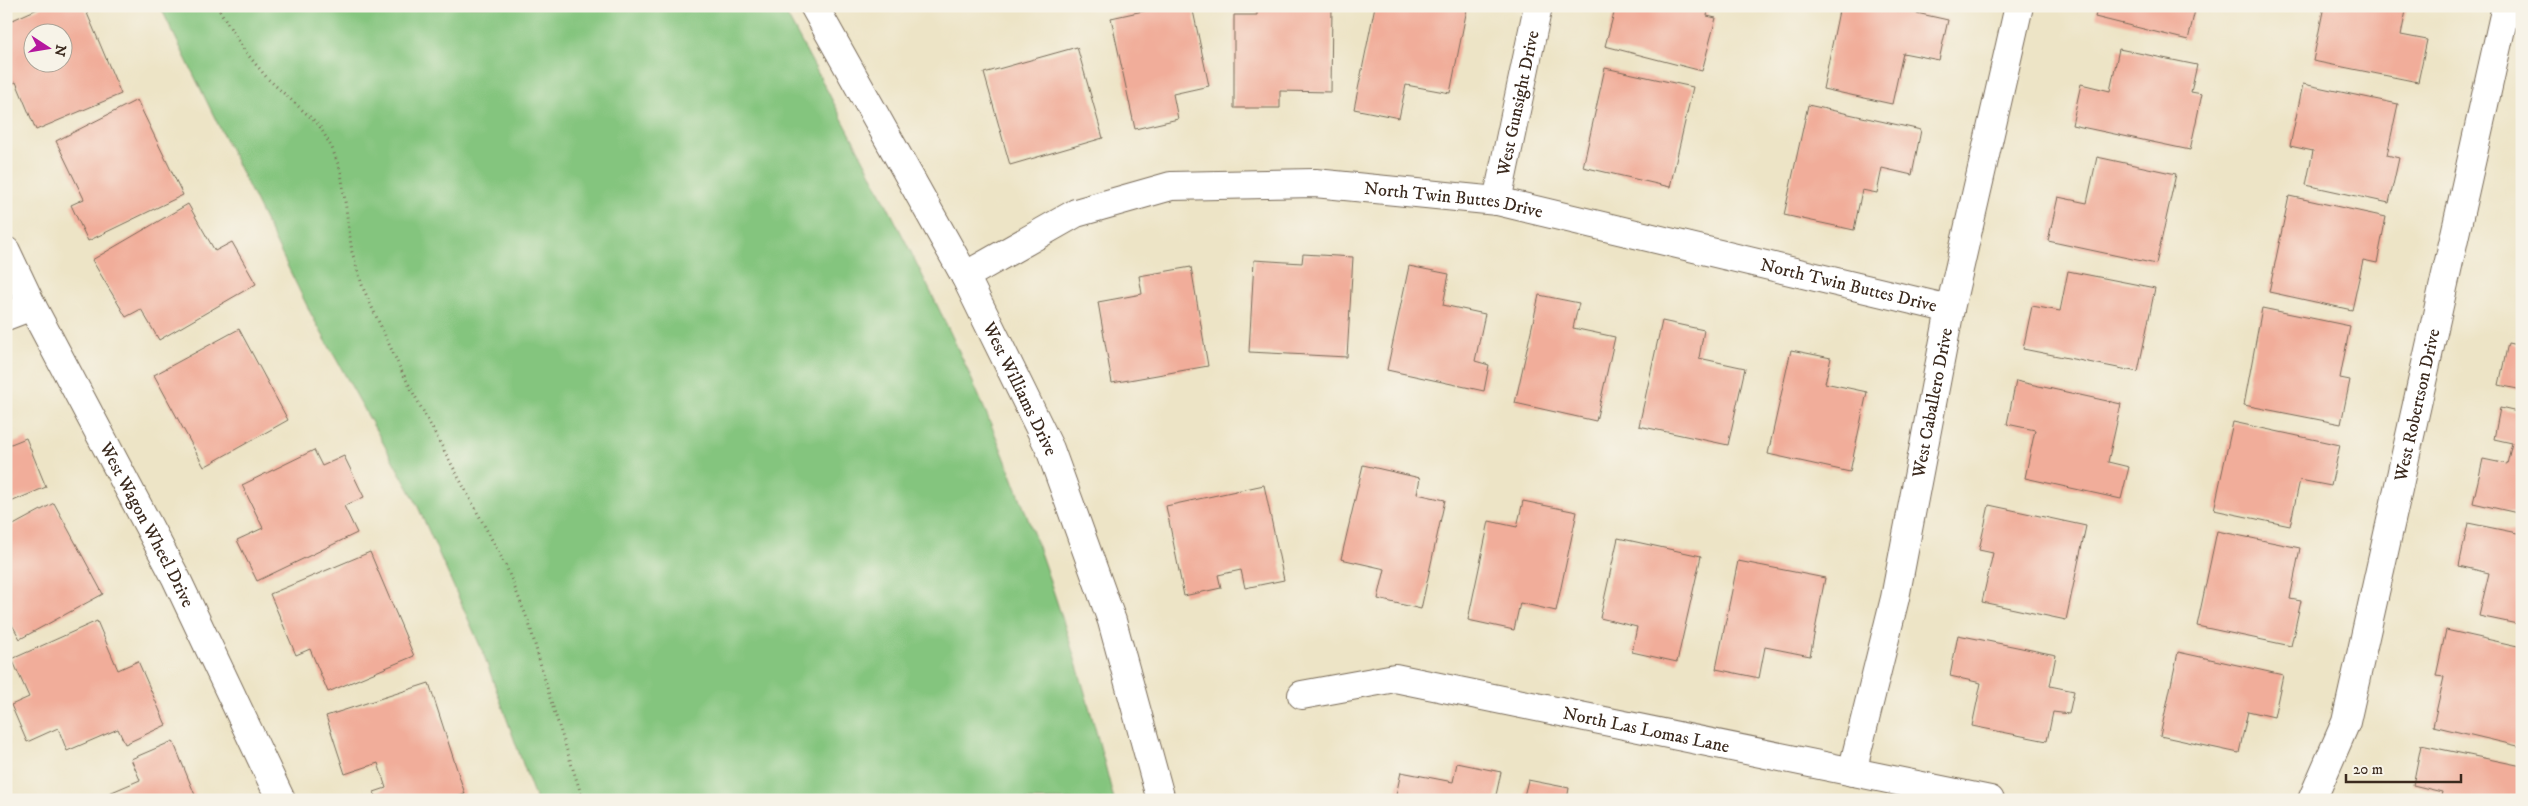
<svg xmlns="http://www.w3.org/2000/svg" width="2528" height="806" font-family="'IM FELL DW Pica',serif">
<rect width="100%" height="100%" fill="#f7f3e8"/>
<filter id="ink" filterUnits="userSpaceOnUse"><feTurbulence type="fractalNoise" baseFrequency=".02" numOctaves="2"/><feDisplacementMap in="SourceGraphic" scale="10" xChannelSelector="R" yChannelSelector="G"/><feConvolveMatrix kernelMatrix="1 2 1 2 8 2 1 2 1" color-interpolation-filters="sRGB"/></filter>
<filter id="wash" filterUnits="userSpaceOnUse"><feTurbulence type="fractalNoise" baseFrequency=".0096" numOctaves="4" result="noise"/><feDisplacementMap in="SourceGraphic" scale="20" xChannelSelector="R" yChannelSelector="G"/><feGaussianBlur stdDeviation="1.12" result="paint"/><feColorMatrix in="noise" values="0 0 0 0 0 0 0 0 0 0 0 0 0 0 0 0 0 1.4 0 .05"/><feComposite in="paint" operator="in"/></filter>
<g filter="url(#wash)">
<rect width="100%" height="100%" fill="#ede4c6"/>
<path fill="#84c57e" stroke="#60784e" d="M 160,6 L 782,6 C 840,114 898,223 951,334 C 1021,483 1074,640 1114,800 L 536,800 L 482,650 L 415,500 L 311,314 Z"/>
<g id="blocks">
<g fill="#f1ad9a" fill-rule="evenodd">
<path d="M 44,6 L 84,6 L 121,94 L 36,130 L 16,82 L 6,86 L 6,23 ZM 32,32 L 62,32 L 62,62 L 32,62 Z"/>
<polygon points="1166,6 1192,6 1209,86 1173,94 1178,119 1135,129 1111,18"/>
<polygon points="1257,6 1332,6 1331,92 1280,91 1280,108 1234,108 1234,15 1257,15"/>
<polygon points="1375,6 1451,6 1467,9 1450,93 1406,85 1399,118 1354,109"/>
<polygon points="1616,6 1709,6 1707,16 1716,18 1702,71 1605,46"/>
<polygon points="1840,6 1885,6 1948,20 1939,60 1903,53 1892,104 1823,89"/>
<polygon points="2098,6 2196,6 2188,40 2095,17"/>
<polygon points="2324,6 2407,6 2401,35 2427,40 2418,82 2313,61"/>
<polygon points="1077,47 1103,138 1010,165 984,73"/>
<polygon points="2119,49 2197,65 2191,92 2202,94 2190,150 2072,125 2081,84 2110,91"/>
<polygon points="1605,68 1693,87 1670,187 1583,167"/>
<polygon points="2303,84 2398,104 2387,155 2399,158 2389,203 2306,185 2313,151 2290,146"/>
<polygon points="137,100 183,195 88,241 71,205 84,199 56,141"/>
<polygon points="1808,105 1921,130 1912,175 1882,168 1877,193 1862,190 1854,230 1784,215"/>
<polygon points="2097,157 2176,174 2156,264 2048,241 2058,197 2087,203"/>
<polygon points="2289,196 2386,217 2377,263 2363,260 2352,310 2269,292"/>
<polygon points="188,204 215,251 232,242 256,284 159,340 141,309 126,317 92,260"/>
<polygon points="1303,254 1353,257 1347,357 1249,352 1254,260 1302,263"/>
<polygon points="1409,266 1449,274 1443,305 1485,314 1475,361 1489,365 1484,391 1387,370"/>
<polygon points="1191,267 1208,366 1112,383 1098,302 1142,294 1139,276"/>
<polygon points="2068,271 2155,288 2138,372 2023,349 2032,306 2060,311"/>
<polygon points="1539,295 1579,303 1573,328 1615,337 1596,421 1515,403"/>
<polygon points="2262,308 2350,326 2340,378 2350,380 2341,424 2244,405"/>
<polygon points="1662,321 1704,330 1699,358 1745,368 1728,445 1639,426"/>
<polygon points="239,329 288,420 204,467 154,375"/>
<polygon points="2508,343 2522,346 2522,390 2499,385"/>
<polygon points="1791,350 1831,358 1825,383 1867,392 1850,472 1768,454"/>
<polygon points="2016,381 2121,404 2108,462 2129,467 2121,499 2025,478 2035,430 2007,424"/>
<polygon points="2500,408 2522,413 2522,514 2473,503 2483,459 2507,464 2512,443 2494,439"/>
<polygon points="2233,422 2340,445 2331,486 2300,480 2290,526 2214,510"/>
<polygon points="26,438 46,487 6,504 6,446"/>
<polygon points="314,450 322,466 344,456 364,497 344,506 357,533 257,581 237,540 263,528 242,485"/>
<polygon points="1363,465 1420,478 1417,494 1445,500 1421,609 1378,599 1385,569 1341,559"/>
<polygon points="1264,485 1284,580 1245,588 1241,570 1218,575 1221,588 1184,596 1166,506"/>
<polygon points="1523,501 1577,512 1556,611 1520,603 1514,630 1468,620 1489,521 1517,527"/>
<polygon points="54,503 103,594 20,639 6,614 6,529"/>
<polygon points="1989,505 2086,526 2066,620 1982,602 1993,553 1979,550"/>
<polygon points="2468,523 2522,534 2522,625 2479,616 2489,573 2459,566"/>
<polygon points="2217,531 2300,548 2290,599 2301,601 2291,646 2197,626"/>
<polygon points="1618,538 1701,556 1677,662 1632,652 1637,627 1600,618"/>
<polygon points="370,552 414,656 328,692 310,649 296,655 270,594"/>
<polygon points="1738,561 1825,578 1810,656 1765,647 1759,678 1716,669"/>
<polygon points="97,621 118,670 138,661 166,725 125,744 118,729 67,751 58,728 27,742 11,705 29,697 12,659"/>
<polygon points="2446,630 2522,647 2522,747 2433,726 2444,677 2436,676"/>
<polygon points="1958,635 2056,655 2050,686 2074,691 2069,714 2053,712 2047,741 1972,726 1981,683 1950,676"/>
<polygon points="2178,652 2283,675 2274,717 2248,711 2239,753 2160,736"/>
<polygon points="429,683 465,794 449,800 376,800 374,792 386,788 378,763 345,774 326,716"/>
<polygon points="173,741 197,800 93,800 140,780 131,759"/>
<polygon points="2421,745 2522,766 2520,800 2440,800 2442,792 2413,785"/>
<polygon points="1457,763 1501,772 1495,800 1395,800 1401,772 1453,782"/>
<polygon points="1528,780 1569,788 1567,800 1523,800"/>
</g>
</g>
</g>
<g filter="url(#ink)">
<use href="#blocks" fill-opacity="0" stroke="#796b59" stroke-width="1"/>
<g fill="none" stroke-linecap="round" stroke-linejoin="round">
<g stroke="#796b59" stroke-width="30">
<g id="minor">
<path id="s1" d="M 814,6 L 965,276 L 1050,449 L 1112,621 L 1161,800"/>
<path id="s2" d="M 1497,201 L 1538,6"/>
<path id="s3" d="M 6,251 L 32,306 L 176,578 L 281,800"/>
<path id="s4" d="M 965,276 L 1076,213 L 1171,186 L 1315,183 L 1497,201 L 1950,309"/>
<polyline points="6,316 32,306"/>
<path id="s5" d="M 1302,695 L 1395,678 L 1990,800"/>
<path id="s6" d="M 1852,772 L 1895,598 L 1950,309 L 2019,6"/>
<path id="s7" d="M 2312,800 L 2346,722 L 2506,6"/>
</g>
</g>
<polyline stroke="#796b59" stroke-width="3" stroke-dasharray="1 4" stroke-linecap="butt" points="217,6 244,50 268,79 319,125 332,148 341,172 352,252 363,288 401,370 506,566 529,623 550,698 583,800"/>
<use href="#minor" stroke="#fff" stroke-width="28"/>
</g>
</g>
<g text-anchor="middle" stroke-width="4" stroke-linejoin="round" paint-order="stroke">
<g font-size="18" fill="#3b2a1e" stroke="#f7f3e8">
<text dy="6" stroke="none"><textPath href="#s2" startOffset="100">West Gunsight Drive</textPath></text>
<text dy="6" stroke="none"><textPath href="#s4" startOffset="510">North Twin Buttes Drive</textPath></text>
<text dy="6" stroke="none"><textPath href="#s4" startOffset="915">North Twin Buttes Drive</textPath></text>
<text dy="6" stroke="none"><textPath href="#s1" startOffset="435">West Williams Drive</textPath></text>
<text dy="6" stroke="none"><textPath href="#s6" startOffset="378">West Caballero Drive</textPath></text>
<text dy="6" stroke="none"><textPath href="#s7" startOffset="410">West Robertson Drive</textPath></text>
<text dy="6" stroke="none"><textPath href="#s3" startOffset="308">West Wagon Wheel Drive</textPath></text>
<text dy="6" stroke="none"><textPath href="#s5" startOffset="351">North Las Lomas Lane</textPath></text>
</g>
</g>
<rect width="2528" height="806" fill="none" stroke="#f7f3e8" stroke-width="25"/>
<g transform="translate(48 48) rotate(102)"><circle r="24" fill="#f7f3e8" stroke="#aca397"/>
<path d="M0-4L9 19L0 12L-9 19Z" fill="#b5179e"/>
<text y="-8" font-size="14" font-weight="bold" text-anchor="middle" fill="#3b2a1e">N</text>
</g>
<path d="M2346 774v8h115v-8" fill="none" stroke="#3b2a1e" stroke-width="2.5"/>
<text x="2353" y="774" font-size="15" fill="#3b2a1e" stroke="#f7f3e8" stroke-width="4" paint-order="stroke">20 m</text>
</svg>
